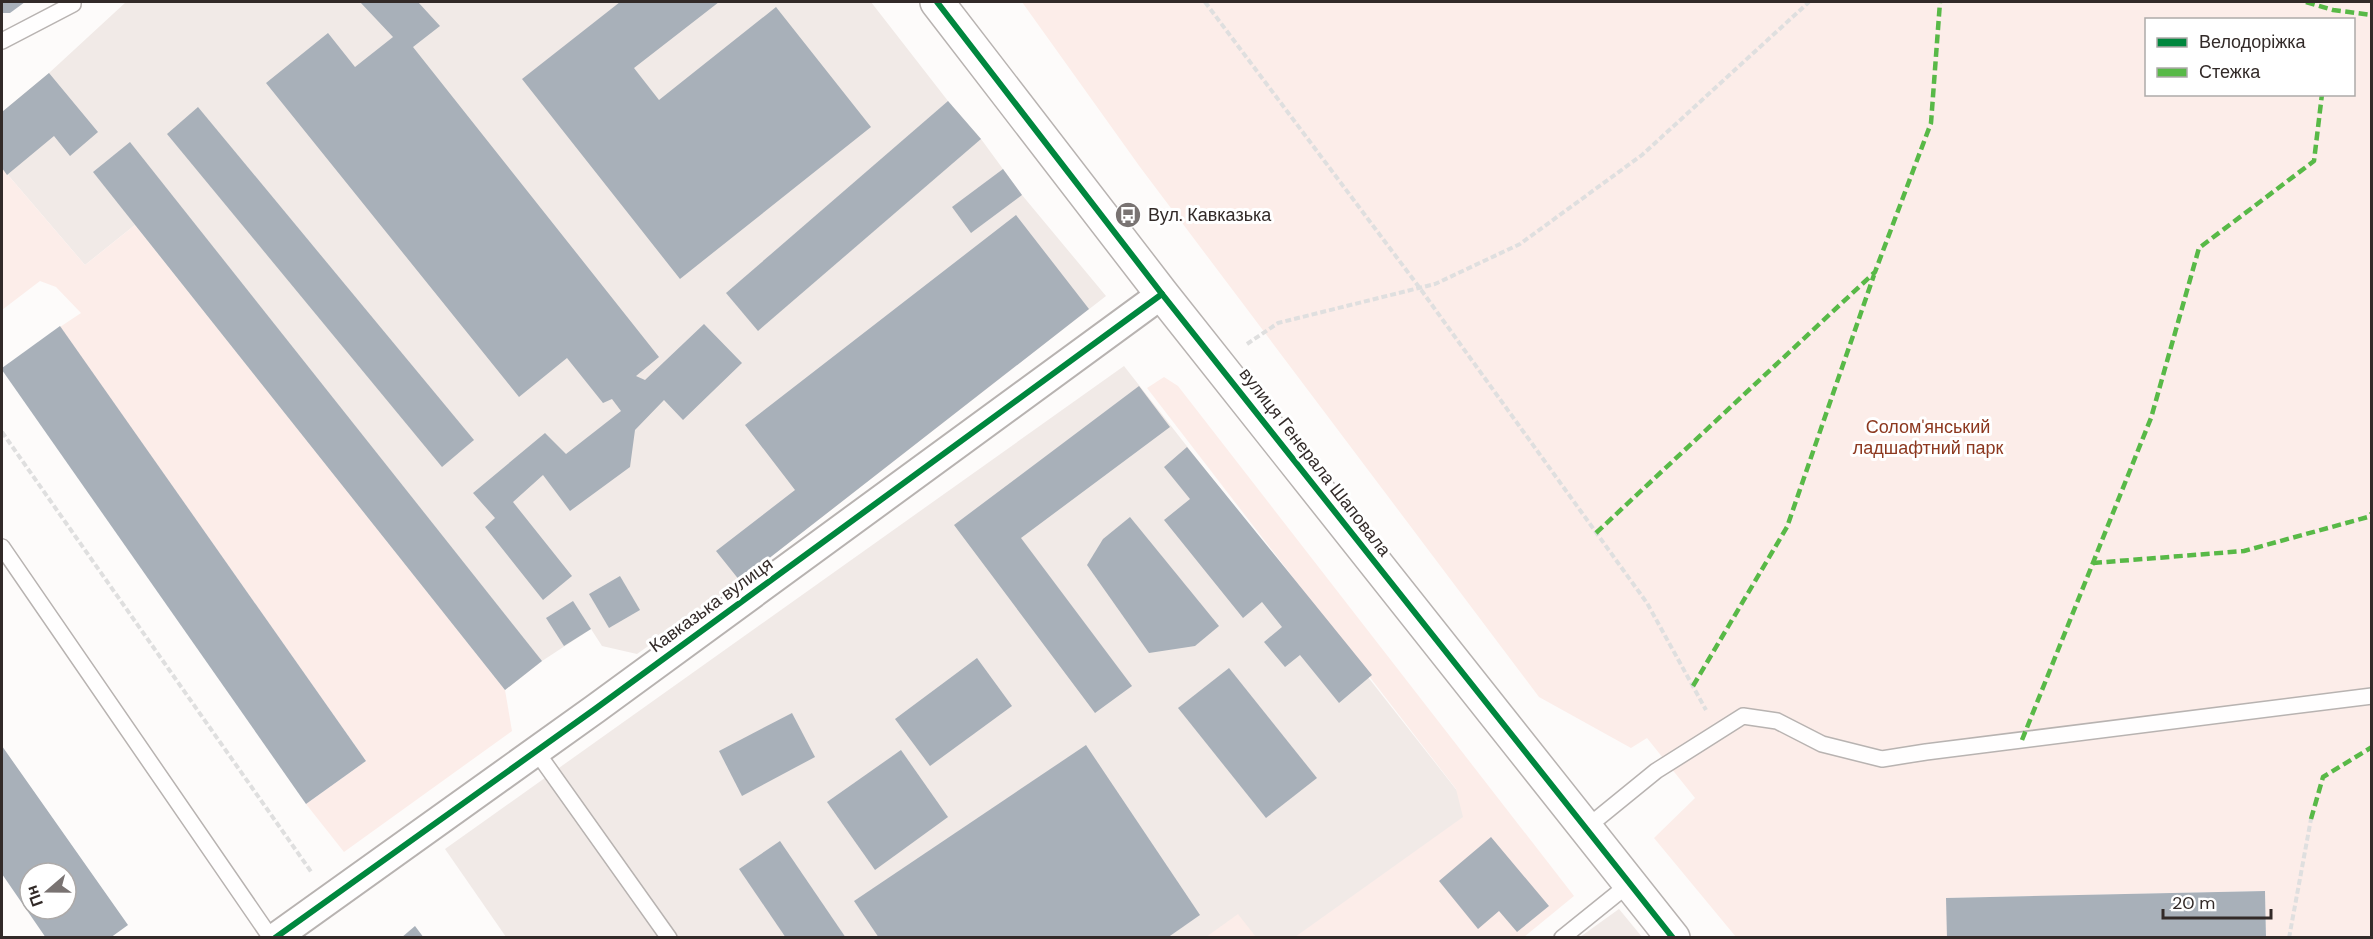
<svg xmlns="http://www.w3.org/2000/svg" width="2373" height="939" font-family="'DM Sans',sans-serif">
<rect width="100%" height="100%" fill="#fdfbfa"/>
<g fill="#f1eae7">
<polygon points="126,2 871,2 948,101 981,139 1022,195 1106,296 740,581 637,654 602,646 591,629 542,661 505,690 135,225 85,265 2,168 2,112 49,73"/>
<polygon points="1124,366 1473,811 1295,938 506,937 445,849"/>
<polygon points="1619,909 1642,937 1580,937"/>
</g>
<g fill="#fcede9" fill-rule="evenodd">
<path d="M 1022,2 L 2371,2 L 2371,937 L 2266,937 L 2265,891 L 1947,898 L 1947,937 L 1736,937 L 1654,838 L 1695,798 L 1647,738 L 1631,748 L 1539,697 L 1140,167 ZM 2146,20 L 2354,20 L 2354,94 L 2146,94 Z"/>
<polygon points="2,168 85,265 135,225 505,690 512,731 344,852 306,804 366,761 60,327 81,313 56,287 40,281 2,310"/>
<polygon points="1164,377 1178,386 1574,896 1524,937 1295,937 1463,817 1456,789 1147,388"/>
<polygon points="1238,914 1256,937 1206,937"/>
</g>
<g fill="#a8b0b9" fill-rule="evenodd">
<polygon points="2,2 25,2 10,13 2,13"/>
<polygon points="360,2 418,2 440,26 413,47 659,357 636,376 645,380 704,324 742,363 683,420 664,400 635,430 630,467 570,511 543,475 513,502 572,576 543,600 485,527 495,518 473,493 545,433 566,454 621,411 612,399 603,403 567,358 519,397 266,83 328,33 355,67 393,37"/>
<polygon points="620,2 719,2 634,68 659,100 776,7 871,127 680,279 522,79"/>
<polygon points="49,73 98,132 70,156 54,136 7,175 2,168 2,112"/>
<polygon points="948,101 981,139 758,331 726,293"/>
<polygon points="198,107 474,440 442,467 167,134"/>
<polygon points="130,142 542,661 505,690 93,172"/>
<polygon points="1003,169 1022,195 971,233 952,207"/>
<polygon points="1016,215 1089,309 740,581 716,551 795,490 745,425"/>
<polygon points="60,326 366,761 306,804 2,370 2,368"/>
<polygon points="1139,386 1170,427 1021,538 1132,686 1095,713 954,525"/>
<polygon points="1187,447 1372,675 1339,703 1300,655 1285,667 1264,642 1282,627 1262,602 1243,618 1164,520 1190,499 1164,467"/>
<polygon points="1130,517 1219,626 1195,646 1149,653 1087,565 1103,539"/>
<polygon points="620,576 640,610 609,628 589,594"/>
<polygon points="573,601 591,629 564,646 546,618"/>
<polygon points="977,658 1012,706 930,766 895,719"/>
<polygon points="1229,668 1317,778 1266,818 1178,708"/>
<polygon points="792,713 815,757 742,796 719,751"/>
<polygon points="1086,745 1200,915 1167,938 879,938 854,901"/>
<path d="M 2,746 L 128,925 L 110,938 L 46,938 L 2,874 ZM 30,873 L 66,873 L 66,909 L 30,909 Z"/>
<polygon points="901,750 948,817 875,870 827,802"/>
<polygon points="1491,837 1549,906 1517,932 1499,911 1478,929 1439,881"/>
<polygon points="780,841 846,938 786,938 739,869"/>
<polygon points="2265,891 2266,938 1947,938 1946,898"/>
<polygon points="415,926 424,938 401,938"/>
</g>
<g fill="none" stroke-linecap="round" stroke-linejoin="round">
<g stroke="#b8b3b1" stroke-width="18">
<g id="service">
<polyline points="2,41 73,4 73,2"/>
<polyline points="2,547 271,938"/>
<polyline points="536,751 669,938"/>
<polyline points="1586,828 1656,771 1743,716 1777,721 1822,744 1882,759 1926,752 2372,696"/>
<polyline points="1562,938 1629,884"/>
</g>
</g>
<g stroke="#b8b3b1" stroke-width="32">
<polyline id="minor" points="275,938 595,709 1162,294"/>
</g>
<g stroke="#b8b3b1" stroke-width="36">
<polyline id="tertiary" points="937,2 1162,294 1673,938"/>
</g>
<g stroke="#dfdfdf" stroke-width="4" stroke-dasharray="6 3" stroke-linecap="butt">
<polyline points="1205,2 1419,287 1647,603 1706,710"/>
<polyline points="1247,344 1278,323 1435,284 1520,244 1642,155 1809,2"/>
<polyline points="2,432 312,873"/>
<polyline points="2289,938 2311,819"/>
</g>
<use href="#service" stroke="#fffefe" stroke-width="15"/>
<use href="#minor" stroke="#fffefe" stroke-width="28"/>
<use href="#tertiary" stroke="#fffefe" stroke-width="33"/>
<g stroke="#58b947" stroke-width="4.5" stroke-dasharray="9 4.5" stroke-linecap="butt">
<polyline points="2306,2 2333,10 2372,15"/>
<polyline points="1596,533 1875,272 1931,123 1940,2"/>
<polyline points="2093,563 2244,551 2368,517 2372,513"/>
<polyline points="1693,686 1787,527 1874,275"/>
<polyline points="2022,740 2151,418 2199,248 2314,161 2322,94"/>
<polyline points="2311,819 2323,777 2372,747"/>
</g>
<g stroke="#fff" stroke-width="10">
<g id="cycleway">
<polyline points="937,2 1162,294 1673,938"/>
<polyline points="275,938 595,709 1162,294"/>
</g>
</g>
<use href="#cycleway" stroke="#00873e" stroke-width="6"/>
</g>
<defs>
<g id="bus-disc" transform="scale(1.35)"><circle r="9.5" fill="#797372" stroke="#fff"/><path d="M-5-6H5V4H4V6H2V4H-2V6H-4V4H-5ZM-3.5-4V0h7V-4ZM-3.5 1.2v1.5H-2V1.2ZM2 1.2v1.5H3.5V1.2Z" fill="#fff"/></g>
</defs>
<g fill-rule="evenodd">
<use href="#bus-disc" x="1128" y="215"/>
</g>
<g text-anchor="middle" stroke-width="6" stroke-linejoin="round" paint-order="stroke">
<g font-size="18" fill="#322a28" stroke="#fff" text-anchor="start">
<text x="1148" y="221">Вул. Кавказька</text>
</g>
<g font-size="18" fill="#8c381f" stroke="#fff">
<text x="1928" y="433">Солом'янський<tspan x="1928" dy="21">ладшафтний парк</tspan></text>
</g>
<g font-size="18" fill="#322a28" stroke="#fff">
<text transform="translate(1315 462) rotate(52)" y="6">вулиця Генерала Шаповала</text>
<text transform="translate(711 605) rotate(-36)" y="6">Кавказька вулиця</text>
</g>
</g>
<rect width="2373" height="939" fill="none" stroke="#322a28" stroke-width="6"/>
<rect x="2145" y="18" width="210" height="78" fill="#ffffff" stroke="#adaaa9" stroke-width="1.5"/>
<rect x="2157" y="38" width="30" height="9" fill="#00873e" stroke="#adaaa9" stroke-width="1.5"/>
<text x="2199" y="48" font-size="18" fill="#322a28">Велодоріжка</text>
<rect x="2157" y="68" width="30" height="9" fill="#58b947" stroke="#adaaa9" stroke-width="1.5"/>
<text x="2199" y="78" font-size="18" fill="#322a28">Стежка</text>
<g transform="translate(48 891) rotate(250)"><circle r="28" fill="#ffffff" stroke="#adaaa9" stroke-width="1.5"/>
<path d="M0-4.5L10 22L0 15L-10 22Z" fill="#797372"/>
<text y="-9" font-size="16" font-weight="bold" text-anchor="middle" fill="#322a28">Пн</text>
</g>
<path d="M2163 909v9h108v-9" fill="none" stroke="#322a28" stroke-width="3"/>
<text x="2172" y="909" font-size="18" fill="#322a28" stroke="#ffffff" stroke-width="4.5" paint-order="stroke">20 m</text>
</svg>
